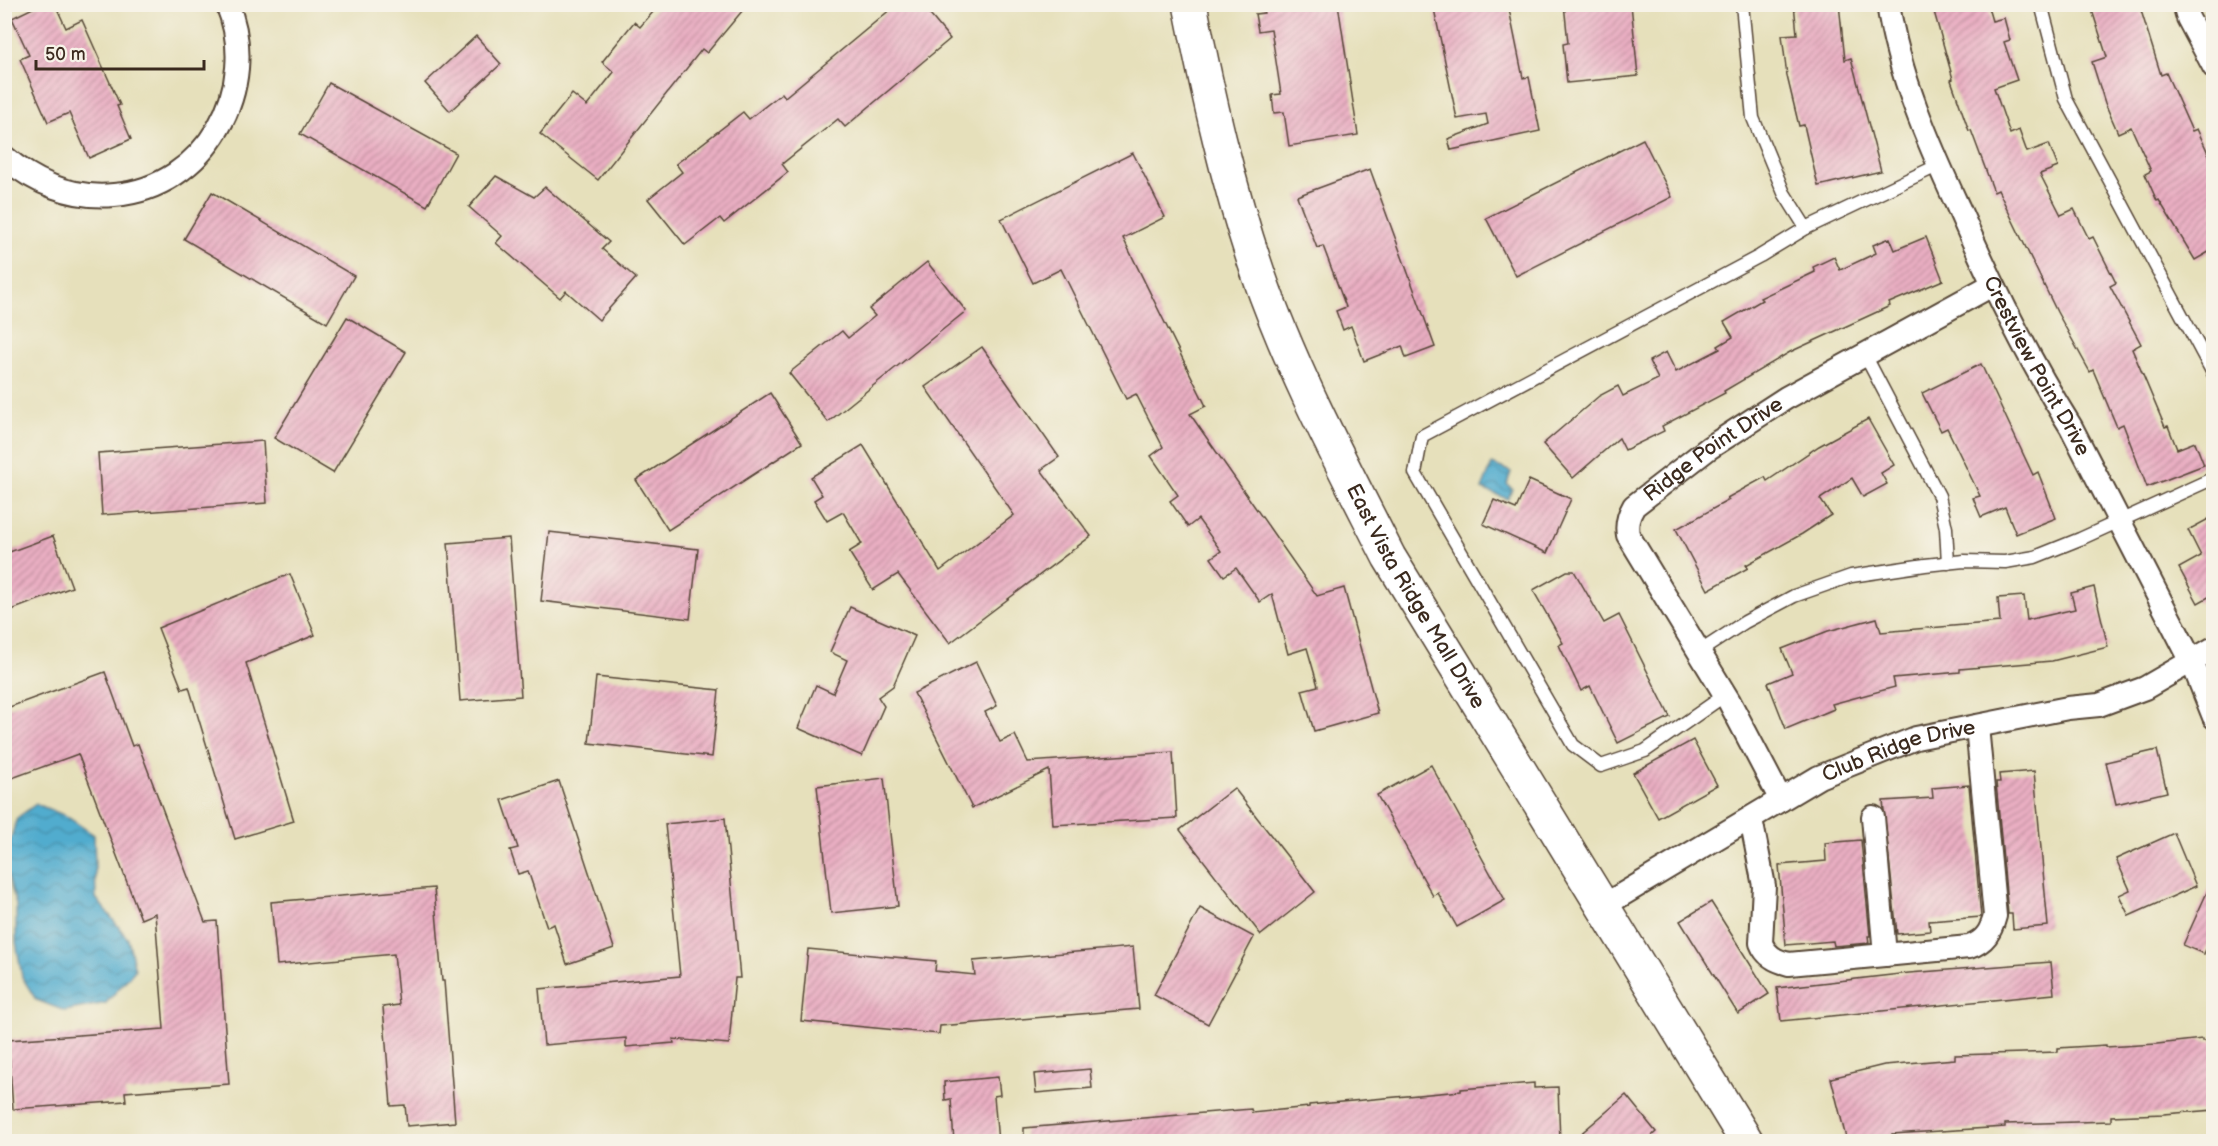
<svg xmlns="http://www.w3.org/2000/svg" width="2218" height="1146" font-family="'Balsamiq Sans',sans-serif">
<defs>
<pattern id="water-waves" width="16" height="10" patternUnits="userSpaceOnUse" patternTransform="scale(1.5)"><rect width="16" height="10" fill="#51acce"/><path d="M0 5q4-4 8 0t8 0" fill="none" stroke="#448ca7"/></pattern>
<pattern id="building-hatch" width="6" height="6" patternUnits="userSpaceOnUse" patternTransform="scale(1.5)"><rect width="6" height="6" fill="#eaafc3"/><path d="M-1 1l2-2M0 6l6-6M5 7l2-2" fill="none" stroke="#bf8f9e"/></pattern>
</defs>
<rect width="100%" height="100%" fill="#f7f3e8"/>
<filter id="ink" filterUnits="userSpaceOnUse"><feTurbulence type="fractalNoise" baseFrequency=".0167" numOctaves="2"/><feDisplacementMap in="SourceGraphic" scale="12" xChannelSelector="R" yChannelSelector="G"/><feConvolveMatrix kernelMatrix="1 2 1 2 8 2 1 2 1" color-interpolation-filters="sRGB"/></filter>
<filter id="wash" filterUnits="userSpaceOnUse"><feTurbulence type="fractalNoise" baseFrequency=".008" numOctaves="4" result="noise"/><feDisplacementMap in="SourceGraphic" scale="24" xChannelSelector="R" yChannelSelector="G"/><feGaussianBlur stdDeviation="1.35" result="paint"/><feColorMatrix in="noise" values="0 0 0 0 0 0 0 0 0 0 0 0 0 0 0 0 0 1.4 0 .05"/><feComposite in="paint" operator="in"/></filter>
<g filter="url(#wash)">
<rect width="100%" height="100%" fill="#e6e0bb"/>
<g fill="url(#water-waves)" stroke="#466b76" stroke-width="1.5">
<polygon points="1492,464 1511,472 1507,484 1512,489 1508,499 1482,489"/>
<polygon points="36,804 66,816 94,835 96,898 128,939 135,970 106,1003 65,1011 36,1000 22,977 16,942 16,905 4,860 17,818"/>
</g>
<g id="blocks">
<g fill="url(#building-hatch)">
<polygon points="41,4 55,4 66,28 82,20 120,105 117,106 131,139 89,158 69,113 48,122 20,59 29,55 12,18"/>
<polygon points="660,4 748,4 707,53 702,49 598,180 540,134 572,94 587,106 614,72 602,62 634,22 640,27"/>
<polygon points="897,4 921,4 950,39 845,127 838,119 782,164 788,172 724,223 720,218 685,245 648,199 682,172 676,164 743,112 749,119 782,93 785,97"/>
<polygon points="1263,4 1338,4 1358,135 1289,146 1284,112 1274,113 1272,95 1281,94 1271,29 1258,31 1255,14 1264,13"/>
<polygon points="1433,4 1508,4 1523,78 1529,77 1540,131 1451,150 1448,139 1488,124 1486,114 1457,119"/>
<polygon points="1564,4 1631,4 1638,76 1567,83 1563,44 1568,43"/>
<polygon points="1794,4 1839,4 1845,60 1851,58 1881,171 1818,186 1804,125 1799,126 1787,76 1782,35 1797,34"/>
<polygon points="1947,4 1987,4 1992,21 2004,18 2010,40 2004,42 2017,80 1994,88 2010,134 2019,130 2027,152 2049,144 2058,167 2040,174 2061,215 2074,209 2089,239 2093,237 2116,283 2110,286 2141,344 2132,349 2165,427 2168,426 2177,449 2195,442 2204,465 2147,487 2123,424 2117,427 2093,370 2090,372 2057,312 1998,190 1994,192 1971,130 1969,131 1951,80 1953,79 1933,8"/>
<polygon points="2090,4 2139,4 2161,75 2166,73 2192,131 2197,129 2214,166 2214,249 2195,260 2159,200 2157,201 2145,174 2151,171 2131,127 2118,133 2105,103 2092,62 2107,57"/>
<polygon points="476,36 501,64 450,111 425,83"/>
<polygon points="329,83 456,153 427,206 300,134"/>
<polygon points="1643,139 1672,197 1516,276 1486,218"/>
<polygon points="1133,153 1165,217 1123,238 1206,406 1190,414 1317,596 1344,588 1378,713 1314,731 1302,690 1318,686 1307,648 1288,654 1272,594 1260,602 1236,568 1224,576 1211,558 1221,551 1198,519 1188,527 1170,501 1178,495 1151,456 1163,447 1136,394 1126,399 1061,269 1033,283 1001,219"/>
<polygon points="1370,169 1435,347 1406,358 1402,346 1364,361 1351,326 1343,330 1336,311 1346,307 1323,246 1317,248 1297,196"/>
<polygon points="496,176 534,197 545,187 609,242 602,249 636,278 599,320 566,291 560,298 496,243 502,236 469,207"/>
<polygon points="212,192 354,276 327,323 184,239"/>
<polygon points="1926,237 1943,280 1889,303 1890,306 1790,352 1724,391 1725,393 1662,426 1664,431 1625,450 1619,438 1573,478 1543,444 1599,396 1618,386 1623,396 1658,379 1649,361 1666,352 1676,372 1720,349 1718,346 1733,337 1724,322 1762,300 1760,298 1815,272 1813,267 1834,257 1840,270 1876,253 1873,245 1890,238 1895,250"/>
<polygon points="927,262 966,311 828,422 789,373 842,331 848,338 875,316 869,309"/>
<polygon points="347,317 406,352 333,473 274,438"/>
<polygon points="982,347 1059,457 1041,470 1091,536 950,643 898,574 873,590 849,552 862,544 843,512 827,521 814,500 822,495 811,477 863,445 940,571 1014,515 925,387"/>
<polygon points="1981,364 2033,475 2038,472 2056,518 2016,534 2005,507 1981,517 1973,498 1980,496 1947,428 1941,431 1922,393"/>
<polygon points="770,393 802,443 668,530 636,480"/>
<polygon points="1868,419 1894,465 1881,473 1887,484 1863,497 1852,478 1820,499 1831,515 1802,534 1746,565 1748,568 1708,590 1676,529 1729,500 1727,498 1765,477 1767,481 1819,446"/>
<polygon points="263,441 267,503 102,515 98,453"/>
<polygon points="1529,480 1571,499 1547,553 1483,524 1494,500 1516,509"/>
<polygon points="2214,516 2214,594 2198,603 2179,568 2201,556 2188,530"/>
<polygon points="549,532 698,549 690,619 541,601"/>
<polygon points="53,536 72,587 4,613 4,554"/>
<polygon points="509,538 521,696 460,701 448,543"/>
<polygon points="1567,571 1574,571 1604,623 1619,615 1670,717 1618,743 1590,686 1581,691 1559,645 1563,643 1533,590"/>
<polygon points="290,574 315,635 246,663 294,821 235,839 189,687 182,689 158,628"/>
<polygon points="2094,587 2108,647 2052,661 1960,669 1960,672 1893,678 1895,687 1832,704 1834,709 1786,729 1768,683 1792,673 1782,649 1828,631 1877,618 1881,632 2000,622 1998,598 2024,596 2027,620 2075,609 2071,593"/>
<polygon points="850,607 915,636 893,686 878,697 884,706 862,756 798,728 816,685 833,693 847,660 830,652"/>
<polygon points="976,662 997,706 985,712 1000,742 1015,735 1028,762 1173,752 1177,818 1053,825 1049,770 972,808 914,693"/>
<polygon points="105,672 132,746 138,744 205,922 217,921 229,1084 125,1092 126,1101 13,1109 8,1040 164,1029 155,913 141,919 78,754 4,781 4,709"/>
<polygon points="596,677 719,690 712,757 589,743"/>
<polygon points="1693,740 1717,785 1658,818 1633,773"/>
<polygon points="2157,750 2167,792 2116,804 2106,762"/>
<polygon points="1431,765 1505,900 1457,927 1438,893 1433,896 1377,795"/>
<polygon points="2034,771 2048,926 2013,929 2012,914 2008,914 1996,782 2000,782 1999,774"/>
<polygon points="884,778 898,906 831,913 817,786"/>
<polygon points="559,781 614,948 567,964 554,924 547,927 528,871 518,874 510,850 518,848 502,800"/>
<polygon points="1969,785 1981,917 1929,921 1930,931 1897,934 1883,801 1933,798 1932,788"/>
<polygon points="1234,788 1315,892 1261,935 1180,830"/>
<polygon points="725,818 740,978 735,978 729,1044 673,1039 674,1043 626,1047 626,1038 544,1045 539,989 680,976 665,824"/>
<polygon points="2174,833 2196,886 2129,916 2119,895 2130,890 2116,859"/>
<polygon points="1861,840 1870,936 1868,936 1869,943 1834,946 1833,941 1786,945 1779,865 1826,861 1825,843"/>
<polygon points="2214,877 2214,947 2208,945 2204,954 2183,945"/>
<polygon points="434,888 442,981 444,981 455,1122 407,1126 405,1105 391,1106 383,1007 399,1005 394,954 277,965 271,902"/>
<polygon points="1711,902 1769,994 1738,1014 1680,921"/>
<polygon points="1200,908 1254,937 1208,1024 1154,995"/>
<polygon points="1133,947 1139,1009 940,1026 939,1034 801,1021 808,949 936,961 935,971 975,975 973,961"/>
<polygon points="2051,962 2054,994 1781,1021 1777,988 1909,973"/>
<polygon points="2202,1039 2202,1041 2214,1041 2214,1110 2164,1114 2111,1116 2111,1121 2005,1124 2005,1127 1892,1134 1893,1139 1881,1142 1847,1142 1831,1078 1884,1065 1955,1059 1955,1055 2058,1052 2058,1048 2106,1045 2106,1047 2157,1044"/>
<polygon points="1090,1069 1092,1088 1036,1093 1034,1074"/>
<polygon points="998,1077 1000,1095 994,1096 998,1142 954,1142 951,1099 945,1100 944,1082"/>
<polygon points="1534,1083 1534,1088 1558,1087 1560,1142 1024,1142 1024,1128 1251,1109 1252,1113 1309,1107 1309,1105 1461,1091 1461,1089"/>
<polygon points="1626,1095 1656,1132 1645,1142 1571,1142"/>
</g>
</g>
</g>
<g filter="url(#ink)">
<use href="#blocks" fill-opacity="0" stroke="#554536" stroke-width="1.5"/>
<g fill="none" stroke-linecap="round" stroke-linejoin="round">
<g stroke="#554536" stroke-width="15">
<g id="service">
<polyline points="1742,4 1753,118 1784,193 1806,228 1939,165"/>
<polyline points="2041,4 2066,99 2214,375"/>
<polyline points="1865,355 1939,496 1946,528 1948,563"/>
<polyline points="1699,652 1745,622 1794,596 1851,576 1925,565 1964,561 2005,562 2035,557 2080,539 2214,478"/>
<polyline points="1725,695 1645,751 1601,766 1573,745 1415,473 1422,436 1760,256 1806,228"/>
</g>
</g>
<g stroke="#554536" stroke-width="26">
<g id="minor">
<path id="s1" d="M 1888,4 C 1899,76 1928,142 1958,207 C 1991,283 2027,357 2071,427 L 2192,662 L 2214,717"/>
<polyline points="2184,4 2188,18 2214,67"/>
<path d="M 4,157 C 35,183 73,199 114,195 C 206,188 262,87 227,4"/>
<path id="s2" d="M 1781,800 L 1729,701 L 1628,535 C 1626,524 1628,516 1634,506 L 1709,448 L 1786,398 L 1992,285"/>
<polyline points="1873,817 1885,955"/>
<path d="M 1751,819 L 1764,886 L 1761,943 C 1766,956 1776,961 1789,964 L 1969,947 C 1985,942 1991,931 1995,916 L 1977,726"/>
<path id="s3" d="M 1603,906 L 1819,777 L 1916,738 L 2068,708 L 2099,705 L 2145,688 L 2214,648"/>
</g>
</g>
<g stroke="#554536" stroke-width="36">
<g id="secondary">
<path id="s4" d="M 1190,4 C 1208,95 1228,185 1258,273 C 1292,371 1342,464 1389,557 L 1747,1142"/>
</g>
</g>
<use href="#service" stroke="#fff" stroke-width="12"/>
<use href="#minor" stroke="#fff" stroke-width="22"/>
<use href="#secondary" stroke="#fff" stroke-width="33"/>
</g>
</g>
<g text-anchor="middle" stroke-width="5" stroke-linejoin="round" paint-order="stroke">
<g font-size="21" fill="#3b2a1e" stroke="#f7f3e8">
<text dy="7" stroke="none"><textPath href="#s1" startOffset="393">Crestview Point Drive</textPath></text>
<text dy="7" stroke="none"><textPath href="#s2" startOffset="434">Ridge Point Drive</textPath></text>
<text dy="7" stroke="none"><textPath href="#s4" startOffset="638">East Vista Ridge Mall Drive</textPath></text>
<text dy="7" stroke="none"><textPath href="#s3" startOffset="336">Club Ridge Drive</textPath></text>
</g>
</g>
<rect width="2218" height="1146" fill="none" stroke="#f7f3e8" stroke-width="24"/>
<path d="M36 60v9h168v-9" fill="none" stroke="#3b2a1e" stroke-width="3"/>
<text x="45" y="60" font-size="18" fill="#3b2a1e" stroke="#f7f3e8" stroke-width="4.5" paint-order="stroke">50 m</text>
</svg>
